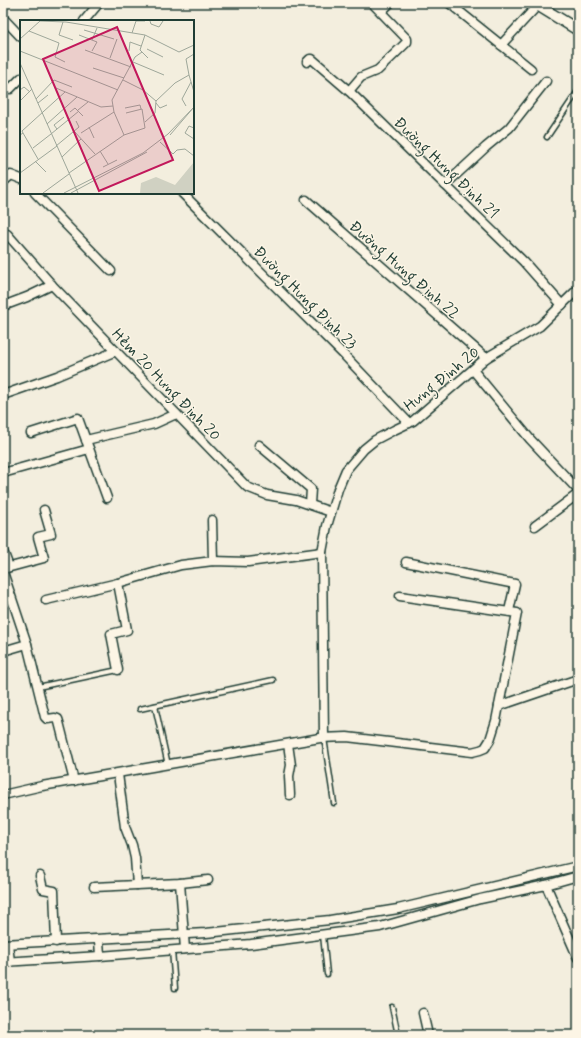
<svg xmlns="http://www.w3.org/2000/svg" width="581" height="1038" font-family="Mynerve,sans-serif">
<rect width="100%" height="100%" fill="#f3eede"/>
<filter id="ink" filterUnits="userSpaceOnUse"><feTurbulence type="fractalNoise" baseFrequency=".025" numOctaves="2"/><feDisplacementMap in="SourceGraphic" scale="8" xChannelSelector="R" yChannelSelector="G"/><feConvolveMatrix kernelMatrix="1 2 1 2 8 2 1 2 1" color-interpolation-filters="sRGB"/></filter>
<g filter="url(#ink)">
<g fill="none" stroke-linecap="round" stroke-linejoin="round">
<g stroke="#1f3d34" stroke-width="7">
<g id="service">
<polyline points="547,137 578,91"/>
<polyline points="38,687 118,670"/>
<polyline points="155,706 168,765"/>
<polyline points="140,709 273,680"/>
<polyline points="324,738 334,803"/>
<polyline points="323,935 327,974"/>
<polyline points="172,950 175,988"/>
<polyline points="392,1007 398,1035"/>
</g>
</g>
<g stroke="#1f3d34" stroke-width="11">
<g id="minor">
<polyline points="449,3 531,69"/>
<polyline points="381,12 390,3"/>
<polyline points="3,18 21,37"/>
<polyline points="84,21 99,3"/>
<polyline points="501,45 538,5"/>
<polyline points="307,62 310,59 312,59 349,91 524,262 562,305"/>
<polyline points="10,89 21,78"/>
<polyline points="349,91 361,77 378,70 407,42 407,39 372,3"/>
<polyline points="3,182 11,175 21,179"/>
<polyline points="445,185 486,147 509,128 546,81"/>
<polyline points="35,193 111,271"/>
<polyline points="182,193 344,355 409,423"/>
<polyline points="306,200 486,358"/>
<polyline points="7,234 52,285 247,487 267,495 296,500 331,512"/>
<polyline points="3,306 27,297 52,285"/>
<polyline points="473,370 530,439 578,490"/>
<polyline points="3,395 57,376 116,351"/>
<polyline points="31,433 78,418 107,498"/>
<polyline points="86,440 154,424 176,414"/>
<polyline points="259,445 311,489 310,504"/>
<polyline points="3,473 89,449"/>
<polyline points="212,520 213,561"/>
<polyline points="535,526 578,494"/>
<polyline points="3,551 9,567"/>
<polyline points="406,562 515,584 509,611"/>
<polyline points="3,569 44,558 38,537 51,534 44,510"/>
<polyline points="3,572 27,644 45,717 47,719 55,718 58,719 59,722 74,781"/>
<polyline points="46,600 118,583 181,565 213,561 248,562 322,552"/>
<polyline points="3,651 27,644"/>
<polyline points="118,670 111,634 127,630 118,583"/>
<polyline points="499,706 578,679"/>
<polyline points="324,738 322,552 327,526 338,489 346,470 364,449 375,440 394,430 413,421 486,358 540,326 578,289"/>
<polyline points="288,744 291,765 289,776 290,795"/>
<polyline points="118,774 125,827 132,845 135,858 137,885"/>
<polyline points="3,795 42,786 320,738 347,737 472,752 480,750 485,748 490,740 496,721 517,613 400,596"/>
<polyline points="40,876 43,889 54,891 56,942"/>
<polyline points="180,883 185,949"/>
<polyline points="546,885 578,958"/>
<polyline points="94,887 180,883 208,880"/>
<polyline points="99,940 100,956"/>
<polyline points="3,944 206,933 330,920 398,909 578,866"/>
<polyline points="8,944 10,962"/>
<polyline points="3,962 100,956 251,944 380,927 480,899 546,885 578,876"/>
<polyline points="423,1013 428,1035"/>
</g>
</g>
<g stroke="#1f3d34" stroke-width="13">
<polyline id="tertiary" points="534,3 578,30"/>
</g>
<use href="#service" stroke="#fcf5e5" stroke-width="4"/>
<use href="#minor" stroke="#fcf5e5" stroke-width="8"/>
<use href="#tertiary" stroke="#fcf5e5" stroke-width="10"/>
</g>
</g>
<g text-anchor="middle" stroke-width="3" stroke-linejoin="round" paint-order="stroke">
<g font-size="16" fill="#1f3d34" stroke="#fcf5e5">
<text transform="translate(447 167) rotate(44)" y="6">Đường Hưng Định 21</text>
<text transform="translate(405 269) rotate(41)" y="6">Đường Hưng Định 22</text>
<text transform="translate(306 297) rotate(45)" y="6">Đường Hưng Định 23</text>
<text transform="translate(441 378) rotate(-39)" y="6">Hưng Định 20</text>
<text transform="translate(167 384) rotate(46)" y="6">Hẻm 20 Hưng Định 20</text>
</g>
</g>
<g transform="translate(20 20)">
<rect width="174" height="174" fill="#f3eede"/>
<path d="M 174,142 L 174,173 L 120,173 L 121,163 L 136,157 L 155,165 Z" fill="#d0d1c2"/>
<path fill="none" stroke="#9ea79a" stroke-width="1" d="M 19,1 L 46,2 L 125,15 L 159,32 L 174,25M 130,1 L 131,4 L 139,7 L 143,1M 43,2 L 39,15 L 53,20M 64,10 L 94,19M 9,11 L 39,23 L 35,37 L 45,42M 112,13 L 116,1 L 125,1M 59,15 L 77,22 L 72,31M 125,15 L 120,30 L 128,38M 0,19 L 20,1M 72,20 L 77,8M 127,29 L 143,37M 65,30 L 111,47M 0,31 L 98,70M 109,31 L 110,22 L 121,26M 90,38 L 97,19M 113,42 L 144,55M 0,43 L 58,173M 73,48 L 104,58M 169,55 L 174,72M 103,60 L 123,70 L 136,81M 36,68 L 81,87 L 93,86M 0,70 L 4,67 L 10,72M 16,79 L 34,60 L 52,67M 0,81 L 12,69M 18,83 L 28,75M 136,83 L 140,88 L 147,85M 166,86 L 162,79 L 171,62M 105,88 L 120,85 L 121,89M 58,90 L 68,82M 50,92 L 55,88 L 63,96M 125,102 L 135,93 L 136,81 L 155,63 L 169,55 L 166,39 L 174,34M 27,104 L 57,77M 69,107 L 74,118M 174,108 L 169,106 L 165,113 L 174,119M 37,109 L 34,105 L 44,97M 54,111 L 75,134M 3,113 L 18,139M 61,113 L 94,92M 31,114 L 59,91M 0,115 L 3,113 L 2,111 L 45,72M 104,115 L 94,92 L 92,80 L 115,37 L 122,32M 150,115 L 174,87M 140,122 L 153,134 L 157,130 L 165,129 L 174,136M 36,126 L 59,107 L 56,101M 13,128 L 31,114M 80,131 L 88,144M 42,137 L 61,119M 15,141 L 26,152M 83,147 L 97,140M 0,153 L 37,126M 49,153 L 104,115 L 125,108 L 122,89 L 106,93M 23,173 L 49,154M 44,173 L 123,133 L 148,114 L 174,87M 51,173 L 127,132"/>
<path fill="#c2185b" fill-opacity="0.15" stroke="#c2185b" stroke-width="2" d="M 97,7 L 153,140 L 79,171 L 23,39 Z"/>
<rect width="174" height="174" fill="none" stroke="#1f3d34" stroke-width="2"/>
</g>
<rect width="581" height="1038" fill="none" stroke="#fcf5e5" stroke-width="16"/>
<rect x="8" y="8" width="565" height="1022" fill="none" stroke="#1f3d34" stroke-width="1.5" filter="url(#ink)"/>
</svg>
